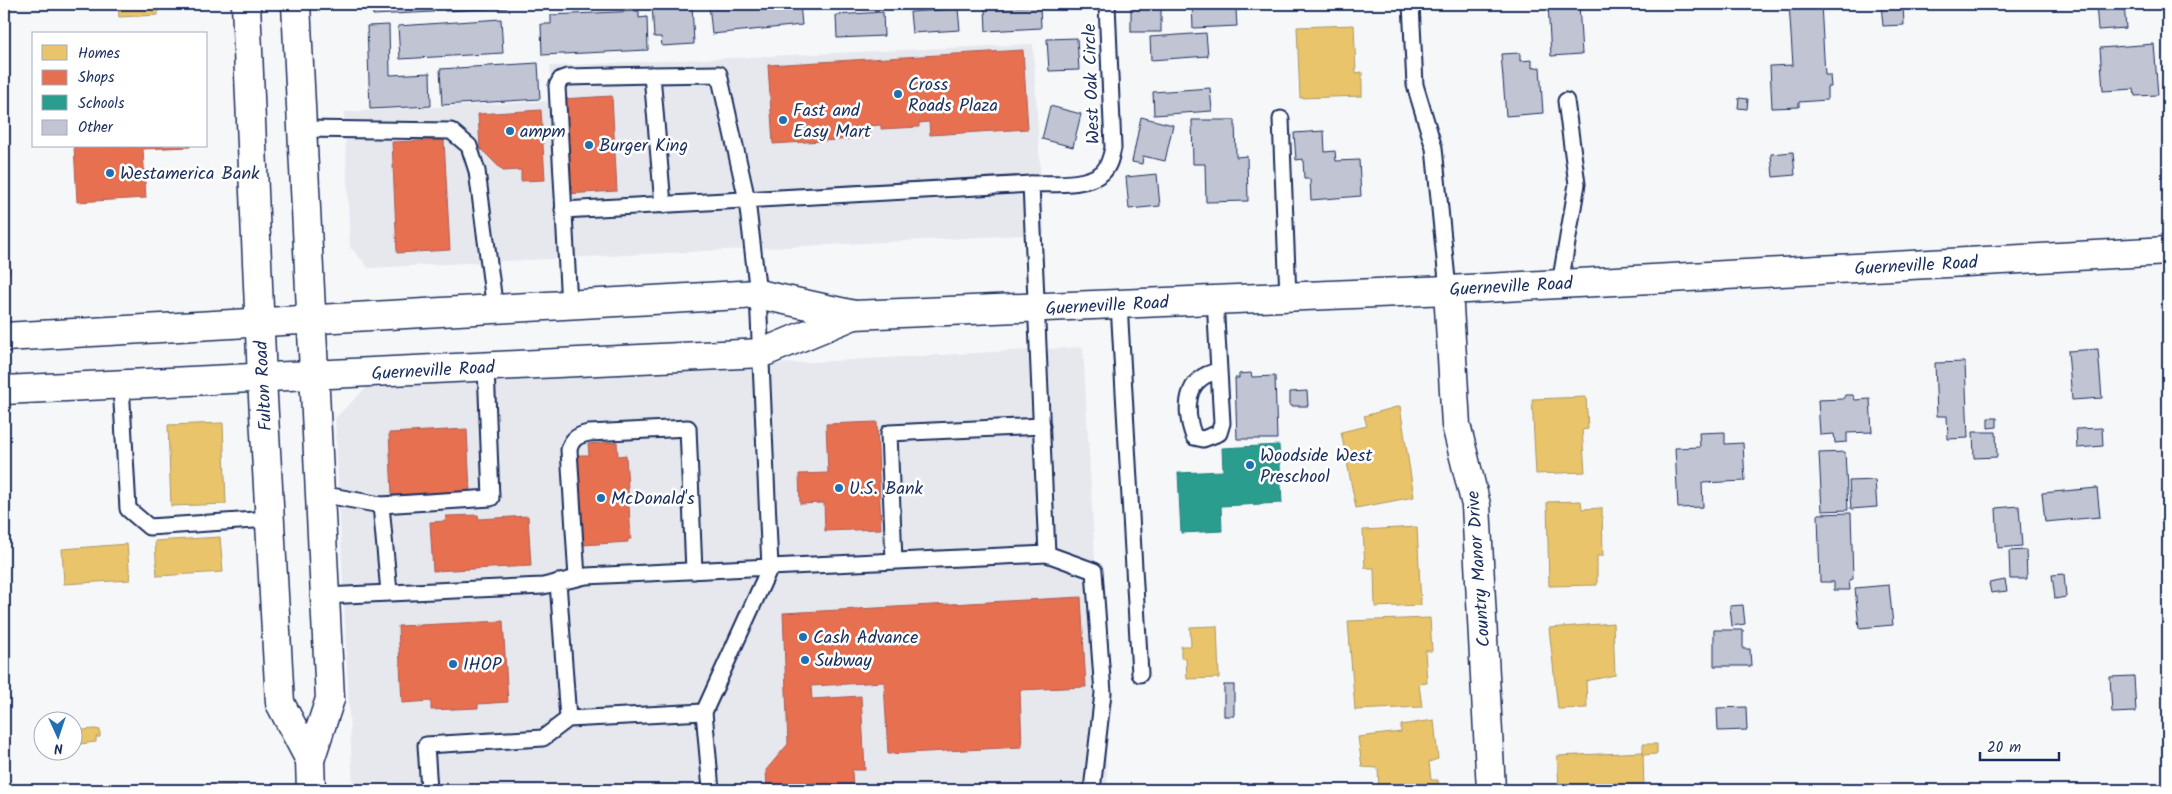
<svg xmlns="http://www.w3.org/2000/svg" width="2172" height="794" font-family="Kalam,sans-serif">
<rect width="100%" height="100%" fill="#f6f7f9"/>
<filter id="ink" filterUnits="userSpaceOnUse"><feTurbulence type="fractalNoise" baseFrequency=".02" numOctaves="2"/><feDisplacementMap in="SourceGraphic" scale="10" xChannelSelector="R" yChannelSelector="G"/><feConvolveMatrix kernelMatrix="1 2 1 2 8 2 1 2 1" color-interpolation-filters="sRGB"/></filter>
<g filter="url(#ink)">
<g fill="#e6e8ee">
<polygon points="1033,44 1044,234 369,268 350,247 344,112 551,101 550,66"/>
<polygon points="1083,347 1108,790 353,790 335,418 367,387"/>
</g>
<g fill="#e9c46a" stroke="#ab9766">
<polygon points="118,4 158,4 158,15 119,17"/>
<polygon points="1354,25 1356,73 1362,72 1362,96 1300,98 1297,27"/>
<polygon points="4,232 6,247 8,247 10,273 4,273"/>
<polygon points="1586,397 1588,429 1582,430 1585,472 1536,474 1532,399"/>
<polygon points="1400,406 1414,497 1356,508 1341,432 1367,426 1364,416"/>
<polygon points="223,423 226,504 171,506 168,425"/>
<polygon points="1581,501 1582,509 1602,508 1603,556 1597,556 1597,585 1549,586 1547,502"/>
<polygon points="1417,527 1421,605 1375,607 1374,568 1365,568 1363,530"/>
<polygon points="220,537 223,572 157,576 155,541"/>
<polygon points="127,544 130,580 64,584 62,549"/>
<polygon points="1430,618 1432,651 1425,651 1427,683 1419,684 1422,707 1355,710 1348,621"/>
<polygon points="1613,623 1615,675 1586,681 1587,708 1558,709 1549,628"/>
<polygon points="1217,626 1219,678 1187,679 1186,658 1181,658 1181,646 1191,646 1190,627"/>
<polygon points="1434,720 1438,759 1429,762 1431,780 1438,780 1439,790 1379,790 1378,768 1362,767 1358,737 1401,732 1401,725"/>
<polygon points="95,729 100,730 100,737 96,737 96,742 72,745 72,731"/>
<polygon points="1643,744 1657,744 1657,754 1643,755"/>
<polygon points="1643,752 1644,790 1587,790 1587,786 1559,788 1557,756"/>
<polygon points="236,784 237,790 185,790 185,787"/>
<polygon points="88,786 88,788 103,787 103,790 49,790"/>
</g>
<g fill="#e76f51" stroke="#aa5c55">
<polygon points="1023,50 1028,129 930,135 929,122 919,123 919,127 881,129 881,125 870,126 871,138 773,144 768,65"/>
<polygon points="612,96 617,191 566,194 561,99"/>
<polygon points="541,110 545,180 521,181 521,170 503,171 480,148 478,114"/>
<polygon points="444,140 450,250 397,253 392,142"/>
<polygon points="74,146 190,146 190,147 143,149 146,198 77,202"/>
<polygon points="877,422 881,529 825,531 824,503 800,504 799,474 828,473 826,424"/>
<polygon points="467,429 470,491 392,495 389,433"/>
<polygon points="617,442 618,456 626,455 631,539 628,539 628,542 583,545 582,530 576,530 574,455 589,455 588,444"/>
<polygon points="478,515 479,519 528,516 531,566 433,571 430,522 446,521 446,516"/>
<polygon points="1081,597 1086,687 1020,690 1022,747 888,754 884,682 811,686 812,699 861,696 865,770 852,770 853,790 767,790 766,770 788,744 783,613"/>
<polygon points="503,621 508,702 478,704 478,708 431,710 431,701 402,703 398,626"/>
</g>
<polygon fill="#2a9d8f" stroke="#267c80" points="1279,445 1282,503 1221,506 1222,531 1181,533 1178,473 1223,471 1222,448"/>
<g fill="#c0c4d3" stroke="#1b2f5e">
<polygon points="372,4 433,4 434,12 373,15"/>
<polygon points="445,4 506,4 507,8 445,11"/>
<polygon points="652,4 692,4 694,44 662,46 661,37 654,37"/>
<polygon points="709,4 800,4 802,25 712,34"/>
<rect x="1131" y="4" width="30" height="28"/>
<polygon points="1192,4 1239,4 1240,10 1236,10 1237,26 1193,28"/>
<polygon points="1548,4 1579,4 1582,54 1551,56"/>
<polygon points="1789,4 1821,4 1825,75 1830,75 1831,87 1827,87 1827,100 1799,102 1799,107 1772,108 1770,66 1793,65"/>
<polygon points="1881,4 1903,4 1904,25 1883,26"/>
<polygon points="2096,4 2124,4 2126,28 2098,30"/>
<polygon points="1040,5 1041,28 986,31 985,8"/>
<polygon points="958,9 960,30 912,33 910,12"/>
<polygon points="639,11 639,18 647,17 648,50 542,55 541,24 551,24 551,15"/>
<polygon points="883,12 884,36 837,38 836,15"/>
<polygon points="501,19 503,53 400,59 398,26"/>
<polygon points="389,25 390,75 430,73 431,106 370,109 367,26"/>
<polygon points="1206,33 1208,56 1151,60 1150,37"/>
<polygon points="1077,38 1079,70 1049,71 1047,39"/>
<polygon points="2154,44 2158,95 2135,96 2134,89 2103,91 2100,48"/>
<polygon points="1520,53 1520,61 1532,60 1532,68 1540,67 1543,113 1506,116 1501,54"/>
<polygon points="538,63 540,99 442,105 440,69"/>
<polygon points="1210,88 1212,111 1154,115 1153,92"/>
<polygon points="1739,98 1748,99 1747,109 1738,108"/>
<polygon points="1050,106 1081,114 1073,147 1042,139"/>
<polygon points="1141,117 1173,125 1165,161 1143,156 1142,164 1132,162"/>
<polygon points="1192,120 1235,120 1236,157 1247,156 1248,201 1206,202 1205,164 1193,164"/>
<polygon points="1324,131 1325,152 1335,151 1336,161 1359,160 1361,196 1311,200 1310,179 1304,179 1303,159 1296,160 1294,133"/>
<polygon points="1793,152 1795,175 1773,177 1771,154"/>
<polygon points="1157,174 1160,206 1129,209 1126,177"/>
<polygon points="2098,349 2102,398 2072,400 2068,351"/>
<polygon points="1965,362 1968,438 1948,439 1947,416 1937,416 1935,363"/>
<polygon points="1251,373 1252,377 1275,376 1277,439 1237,439 1235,378 1239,378 1239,374"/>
<polygon points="1307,391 1308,406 1290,406 1290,392"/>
<polygon points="1845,395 1853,395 1855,400 1870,399 1872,432 1847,433 1847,442 1835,443 1834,434 1820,435 1818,400 1843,399"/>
<polygon points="1988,418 1997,418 1997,427 1988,428"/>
<polygon points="2102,428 2103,446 2077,448 2076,429"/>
<polygon points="1725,432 1725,444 1743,443 1745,481 1702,483 1703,507 1678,508 1675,448 1700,447 1699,433"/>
<polygon points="1973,432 1996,432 1997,457 1974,458"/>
<polygon points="1845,452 1848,510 1822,511 1819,453"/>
<polygon points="1875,480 1877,507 1851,509 1849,481"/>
<polygon points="2097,488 2100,517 2045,522 2042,493"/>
<polygon points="2019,506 2022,546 1998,548 1996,508"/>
<polygon points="1851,513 1853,579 1849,580 1850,590 1834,590 1834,582 1820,582 1818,514"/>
<polygon points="2026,550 2027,579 2010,579 2009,551"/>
<polygon points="2064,574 2066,597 2055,599 2052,575"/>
<polygon points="2005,580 2007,591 1991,593 1989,583"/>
<polygon points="1889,585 1893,625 1859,628 1855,588"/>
<polygon points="1743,605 1745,624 1732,626 1730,606"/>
<polygon points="1714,630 1743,630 1743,649 1750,649 1751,666 1714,666"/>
<polygon points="2134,676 2136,712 2112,713 2110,677"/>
<rect x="1224" y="685" width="10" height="31"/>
<polygon points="1746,707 1747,730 1718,731 1717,708"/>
</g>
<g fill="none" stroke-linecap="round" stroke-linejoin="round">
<g stroke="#1b2f5e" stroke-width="19">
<g id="lane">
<polyline points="1411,4 1415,85 1434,148 1448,290"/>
<polyline points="1281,119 1288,297"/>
<polyline points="303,129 451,131 469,146 477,171 495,310"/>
<path d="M 663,205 L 652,75 L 719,74 L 747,200 L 758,294 L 770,567 L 1047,554 L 1031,184 C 1052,183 1084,187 1102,173 C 1109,167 1111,157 1113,148 L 1107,4"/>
<polyline points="563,210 1031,184"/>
<polyline points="1560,284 1577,184 1566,101"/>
<path d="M 1215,300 L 1222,423 L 1219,433 L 1203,439 L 1194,437 C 1184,410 1184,377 1219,371"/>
<polyline points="1119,304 1140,674"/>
<polyline points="569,305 557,86 561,79 567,77 652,75"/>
<polyline points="121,385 128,509 149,527 270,519"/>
<polyline points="320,494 381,505 491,498 486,367"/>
<polyline points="381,505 389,592"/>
<polyline points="1047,554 1094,571 1103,693 1092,790"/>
<polyline points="894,561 889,433 1042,426"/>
<path d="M 577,578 L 569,450 C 571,439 578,435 589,433 L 688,428 L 694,571"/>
<polyline points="558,582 568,719"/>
<polyline points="324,596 543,586 586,576 770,567 704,712 711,790"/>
<polyline points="429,790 426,745 543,738 568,719 704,712"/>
</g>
</g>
<g stroke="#1b2f5e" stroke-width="31">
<polyline id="street" points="1448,290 1456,425 1476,505 1491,790"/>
</g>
<g stroke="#1b2f5e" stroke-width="31">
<g id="secondary">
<polyline points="246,4 262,379 280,703 310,760"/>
<polyline points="296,4 330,699 310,760 311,790"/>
<polyline points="4,337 758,294 854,315 1448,290 2168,251"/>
<polyline points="4,390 762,353 854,315"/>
</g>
</g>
<use href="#lane" stroke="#fff" stroke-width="15"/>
<use href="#street" stroke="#fff" stroke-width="28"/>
<use href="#secondary" stroke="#fff" stroke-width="28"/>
</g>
</g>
<g fill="#1f6fb2" stroke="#fff" stroke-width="2">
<circle cx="898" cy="94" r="5"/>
<circle cx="783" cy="120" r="5"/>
<circle cx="510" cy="131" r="5"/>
<circle cx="589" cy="145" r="5"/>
<circle cx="110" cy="173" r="5"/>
<circle cx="1250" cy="465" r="5"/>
<circle cx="839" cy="488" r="5"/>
<circle cx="601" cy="498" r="5"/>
<circle cx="803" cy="637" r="5"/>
<circle cx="805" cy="660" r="5"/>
<circle cx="453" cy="664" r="5"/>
</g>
<g text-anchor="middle" stroke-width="5" stroke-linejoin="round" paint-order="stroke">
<g font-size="18" fill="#1b2f5e" stroke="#fff" text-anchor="start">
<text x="908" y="90">Cross<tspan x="908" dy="21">Roads Plaza</tspan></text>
<text x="793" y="116">Fast and<tspan x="793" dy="21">Easy Mart</tspan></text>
<text x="520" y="137">ampm</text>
<text x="599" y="151">Burger King</text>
<text x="120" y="179">Westamerica Bank</text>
<text x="1260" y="461">Woodside West<tspan x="1260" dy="21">Preschool</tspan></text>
<text x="849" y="494">U.S. Bank</text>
<text x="611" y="504">McDonald's</text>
<text x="813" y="643">Cash Advance</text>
<text x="815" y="666">Subway</text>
<text x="463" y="670">IHOP</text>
</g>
<g font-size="18" fill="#1b2f5e" stroke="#fff">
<text transform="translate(1091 84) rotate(-92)" y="6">West Oak Circle</text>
<text transform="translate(1916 265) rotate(-3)" y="6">Guerneville Road</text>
<text transform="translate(1511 286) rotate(-3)" y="6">Guerneville Road</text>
<text transform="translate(1107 305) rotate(-3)" y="6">Guerneville Road</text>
<text transform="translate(433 370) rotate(-3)" y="6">Guerneville Road</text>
<text transform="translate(263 386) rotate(-93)" y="6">Fulton Road</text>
<text transform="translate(1478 569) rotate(-94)" y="6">Country Manor Drive</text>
</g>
</g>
<rect width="2172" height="794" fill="none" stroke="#fff" stroke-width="20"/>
<rect x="10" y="10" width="2152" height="774" fill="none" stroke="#1b2f5e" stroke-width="2" filter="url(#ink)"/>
<rect x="32" y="32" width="175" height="115" fill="#ffffff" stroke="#a4acbf"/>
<rect x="42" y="45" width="25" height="15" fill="#e9c46a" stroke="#a4acbf"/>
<text x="78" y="58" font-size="15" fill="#1b2f5e">Homes</text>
<rect x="42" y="70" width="25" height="15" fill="#e76f51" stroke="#a4acbf"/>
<text x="78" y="82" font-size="15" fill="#1b2f5e">Shops</text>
<rect x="42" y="95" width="25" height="15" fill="#2a9d8f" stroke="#a4acbf"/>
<text x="78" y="108" font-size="15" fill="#1b2f5e">Schools</text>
<rect x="42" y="120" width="25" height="15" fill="#c0c4d3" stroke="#a4acbf"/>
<text x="78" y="132" font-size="15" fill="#1b2f5e">Other</text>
<g transform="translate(58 736) rotate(177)"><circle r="24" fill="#ffffff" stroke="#a4acbf"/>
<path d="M0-4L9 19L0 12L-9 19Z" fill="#1f6fb2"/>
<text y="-8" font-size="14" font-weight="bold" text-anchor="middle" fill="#1b2f5e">N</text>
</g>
<path d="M1980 752v8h79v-8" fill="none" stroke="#1b2f5e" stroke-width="2.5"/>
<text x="1987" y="752" font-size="15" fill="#1b2f5e" stroke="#ffffff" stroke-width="4" paint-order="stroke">20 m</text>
</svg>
